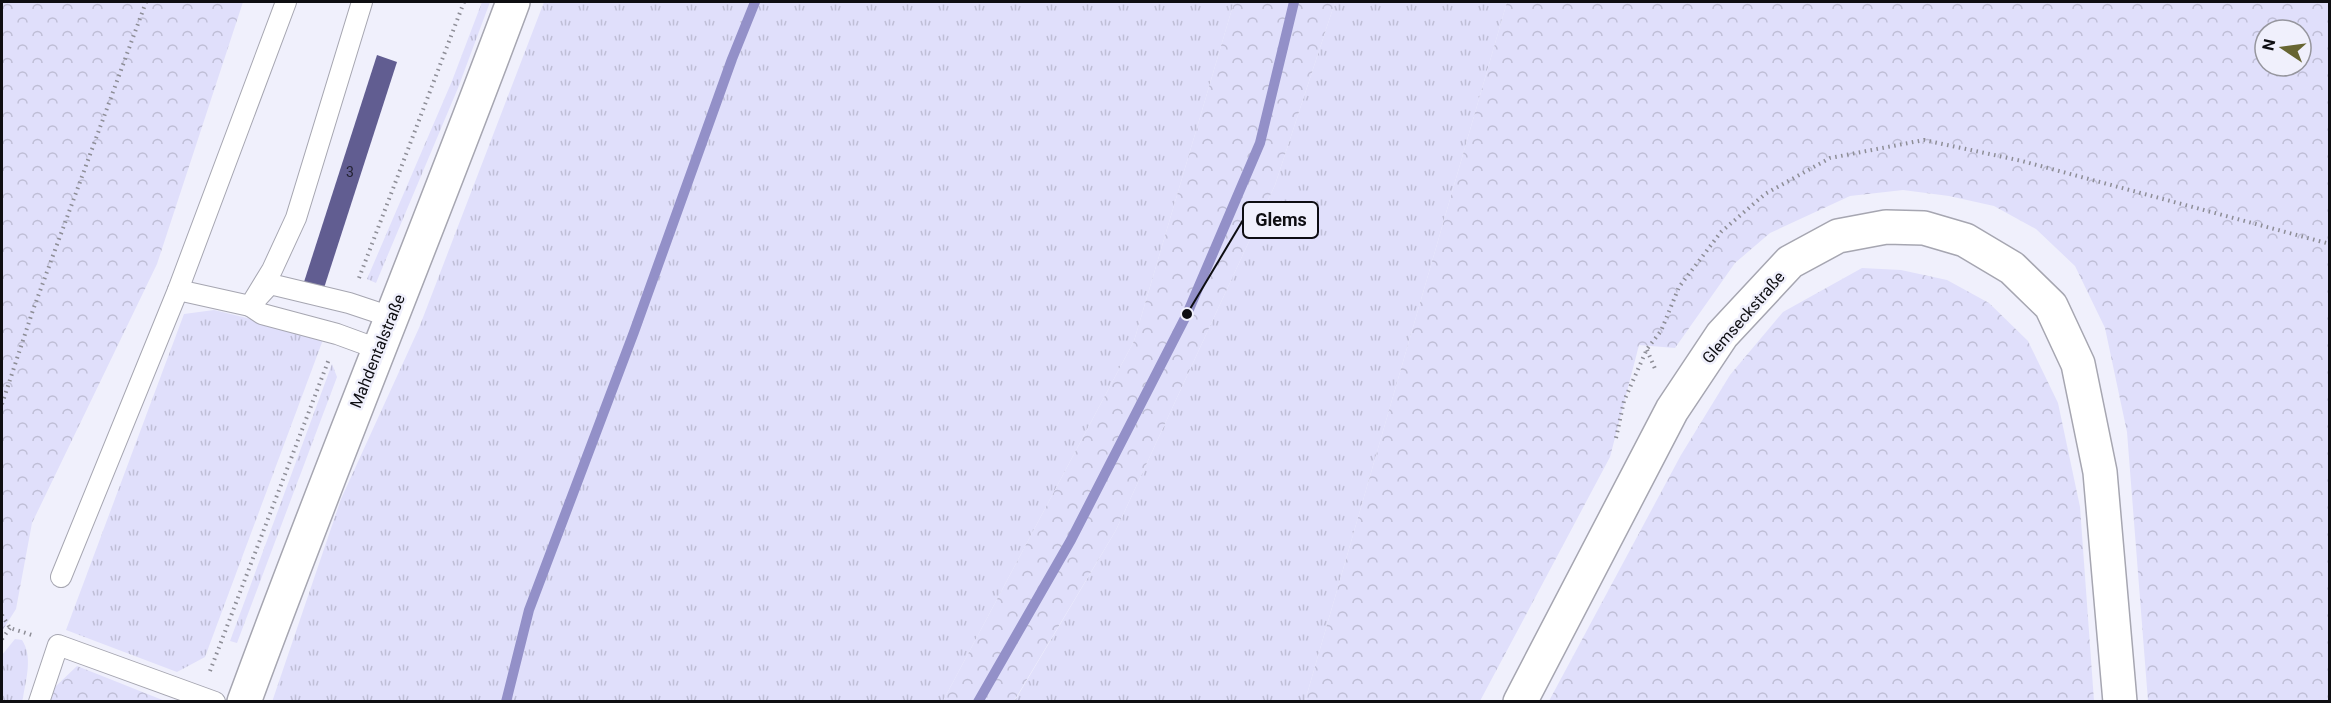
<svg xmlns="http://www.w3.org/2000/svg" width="2331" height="703" font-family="Roboto,sans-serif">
<defs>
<pattern id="grass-tufts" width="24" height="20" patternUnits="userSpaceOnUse" patternTransform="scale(1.5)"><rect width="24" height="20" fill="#e0dffb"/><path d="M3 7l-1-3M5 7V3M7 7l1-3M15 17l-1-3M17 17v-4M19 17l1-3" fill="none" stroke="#bfbed6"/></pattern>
<pattern id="forest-crowns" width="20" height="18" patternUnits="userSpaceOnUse" patternTransform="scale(1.5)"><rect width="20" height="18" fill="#e0dffb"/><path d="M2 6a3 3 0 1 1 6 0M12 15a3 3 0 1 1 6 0" fill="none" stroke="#bfbed6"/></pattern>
</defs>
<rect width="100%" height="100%" fill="#f0f0fc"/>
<g fill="url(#grass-tufts)">
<polygon points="482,2 490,2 458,88 376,283 367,279 452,81"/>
<polygon points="544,2 1234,2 1134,341 943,701 272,702 341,499 419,328"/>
<polygon points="1335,2 1507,2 1305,701 1014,702 1116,530 1275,185"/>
<polygon points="214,310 324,337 205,657 177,672 66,630 184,314"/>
<polygon points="332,364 337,377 237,643 230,641"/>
<path d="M 15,639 L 22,640 C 33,657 26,679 23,698 L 22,701 L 2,701 L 2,655 Z"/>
</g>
<g fill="url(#forest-crowns)" fill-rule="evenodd">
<polygon points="2,2 243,2 157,264 32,523 16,609 2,631"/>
<polygon points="1234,2 1335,2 1275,185 1116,530 1014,701 943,701 1134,341"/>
<path d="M 1507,2 L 2329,2 L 2329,701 L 2148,701 L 2127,432 L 2105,328 L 2075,266 L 2036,229 L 1994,206 L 1949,196 L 1903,190 L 1850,196 L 1770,233 L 1735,263 L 1675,348 L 1639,345 L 1610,457 L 1480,701 L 1305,701 ZM 2265,30 L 2301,30 L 2301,66 L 2265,66 Z"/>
<polygon points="1862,268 1901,270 1947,280 1989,303 2028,341 2058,403 2080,507 2094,701 1549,701 1681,455 1730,375 1783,312"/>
<polygon points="77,666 165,701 50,701 55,687"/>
</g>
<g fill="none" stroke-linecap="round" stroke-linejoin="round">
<g stroke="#9390c8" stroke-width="10">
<polyline points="506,702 529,610 634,332 732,59 755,2"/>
<polyline points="978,702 1071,540 1187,314 1260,143 1294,2"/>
</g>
</g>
<polygon fill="#615d91" points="377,55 397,62 324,288 304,282"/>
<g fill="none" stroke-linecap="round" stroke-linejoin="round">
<g stroke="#a6a6b1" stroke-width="22">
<g id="service">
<polyline points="178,290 250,306 272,270 296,218 362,2"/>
<polyline points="378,349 337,334 262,314 250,306 270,284 349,303 391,317"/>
<polyline points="61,577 178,290 286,2"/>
<polyline points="39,702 58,645 215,702"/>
</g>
</g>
<g stroke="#a6a6b1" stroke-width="36">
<g id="secondary">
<path d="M 244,702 C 330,467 426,236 513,2"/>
<polyline points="1520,702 1672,410 1722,335 1790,262 1838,236 1886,227 1924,228 1965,240 2012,268 2051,306 2078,364 2100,472 2120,702"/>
</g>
</g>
<g stroke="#8d8d96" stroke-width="4" stroke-dasharray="1.5 4.5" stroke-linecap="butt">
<polyline points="359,278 464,2"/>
<polyline points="1647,350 1656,371"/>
<polyline points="2,404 33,310 146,2"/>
<polyline points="1616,438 1624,401 1647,349 1661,331 1679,287 1721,232 1765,194 1830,158 1924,140 2022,161 2330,244"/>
<polyline points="2,615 10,628 32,635"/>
<polyline points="2,639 10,628"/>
<polyline points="210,671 329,359"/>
</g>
<use href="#service" stroke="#fff" stroke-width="20"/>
<use href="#secondary" stroke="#fff" stroke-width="33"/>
</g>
<g text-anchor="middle" stroke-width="5" stroke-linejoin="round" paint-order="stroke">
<g font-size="14" fill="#232232">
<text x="350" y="177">3</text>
</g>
<g font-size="16" fill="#0e0e12" stroke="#f0f0fc">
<text transform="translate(1743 317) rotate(-49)" y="6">Glemseckstraße</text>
<text transform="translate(377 351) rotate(-68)" y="6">Mahdentalstraße</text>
</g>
</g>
<path fill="none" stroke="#0e0e12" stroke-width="2" d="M1187 314L1243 220"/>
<circle fill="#0e0e12" stroke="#f0f0fc" stroke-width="2" cx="1187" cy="314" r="6"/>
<rect fill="#f0f0fc" stroke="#0e0e12" stroke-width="2" x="1243" y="202" width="75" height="36" rx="6"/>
<g font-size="18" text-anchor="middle" font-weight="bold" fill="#0e0e12">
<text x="1281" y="226">Glems</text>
</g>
<rect width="2331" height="703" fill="none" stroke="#0e0e12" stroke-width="6"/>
<g transform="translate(2283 48) rotate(283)"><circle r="28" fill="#f0f0fc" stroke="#96969e" stroke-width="1.5"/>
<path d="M0-4.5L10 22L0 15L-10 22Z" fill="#676532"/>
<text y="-9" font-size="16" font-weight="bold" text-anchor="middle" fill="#0e0e12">N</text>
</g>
</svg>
